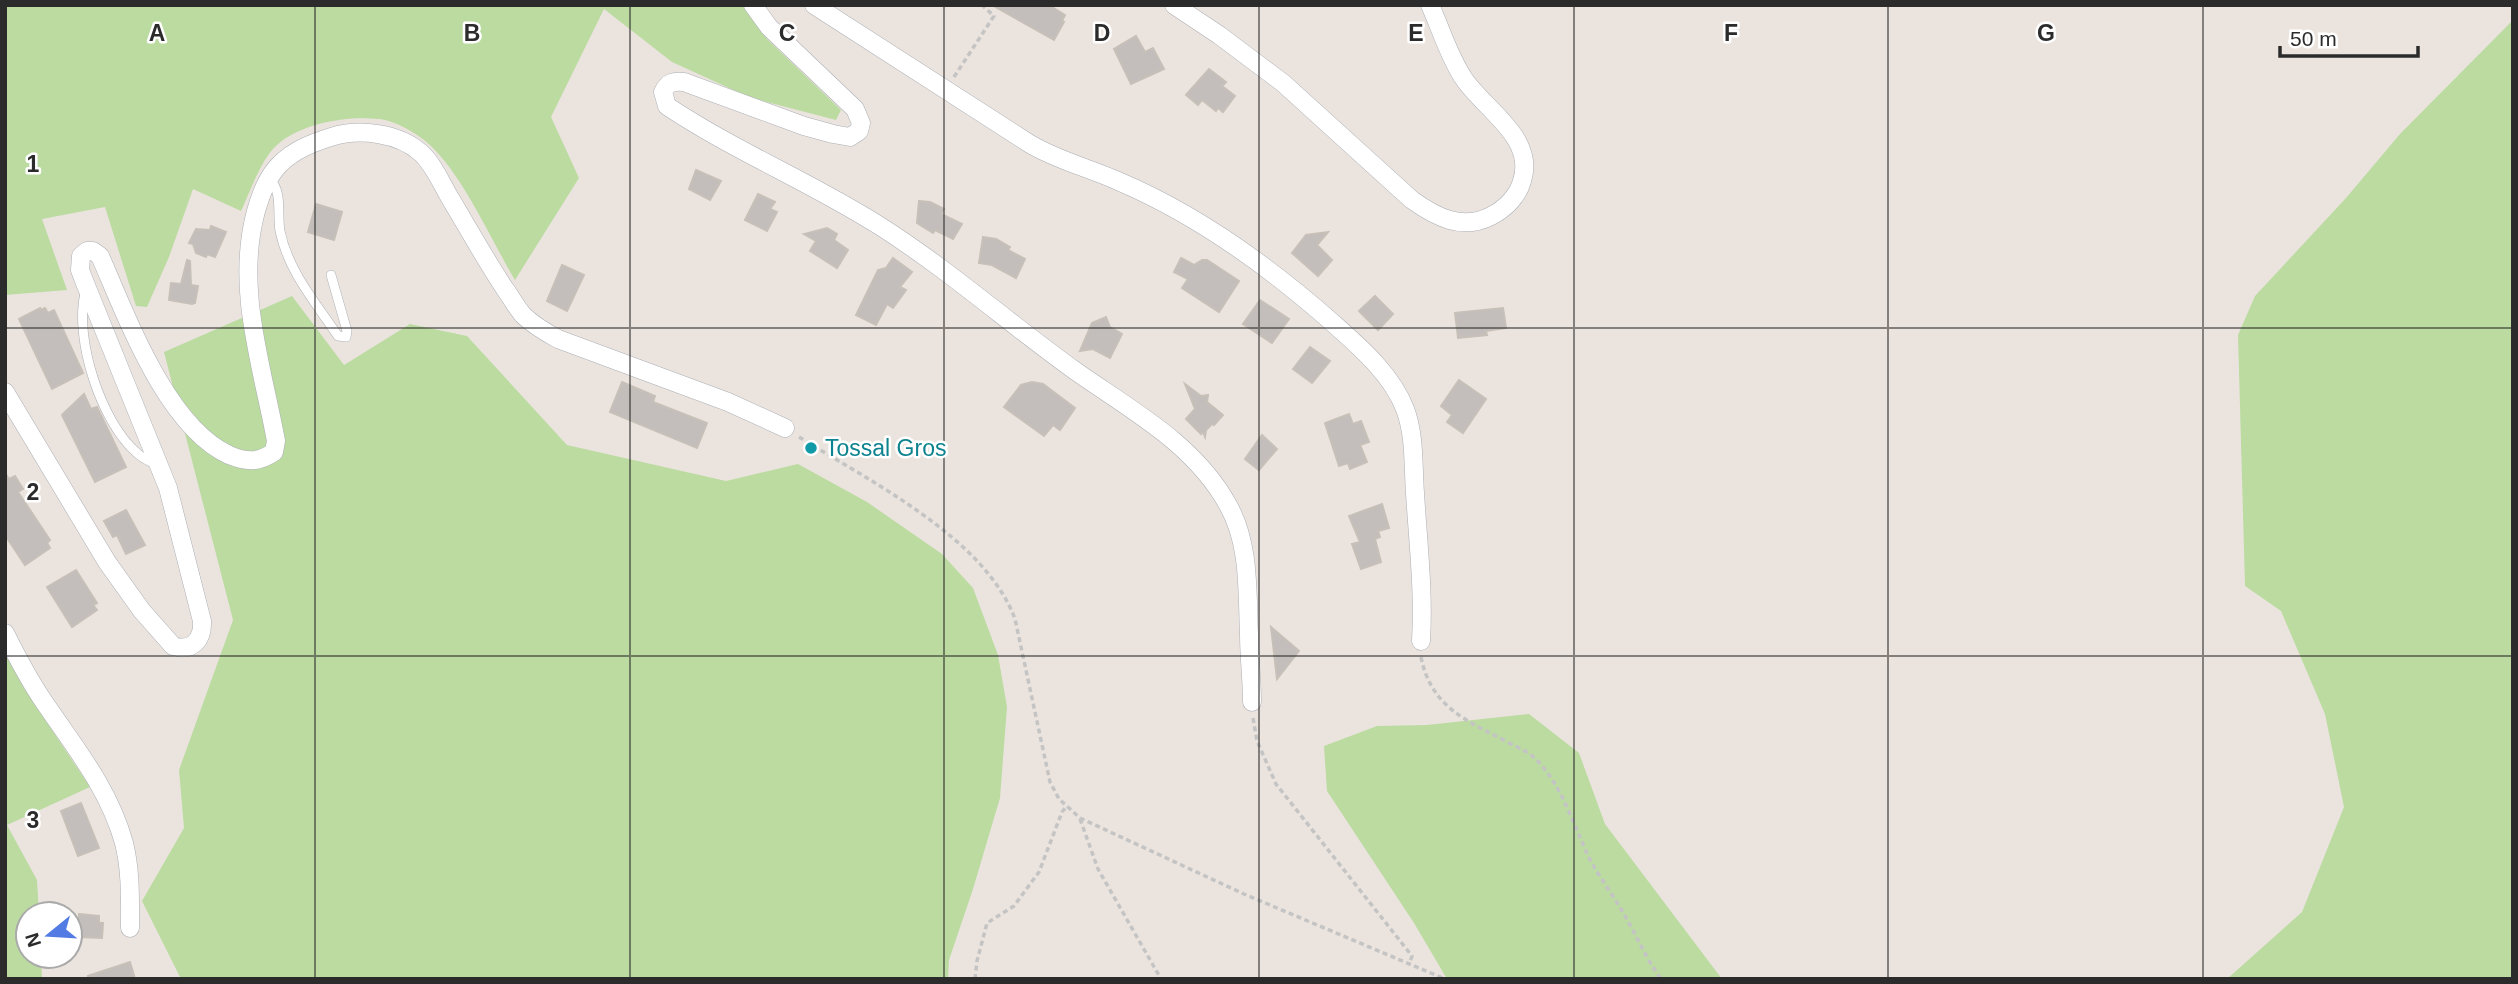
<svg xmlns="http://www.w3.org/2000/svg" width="2518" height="984" font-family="Arial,sans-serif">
<rect width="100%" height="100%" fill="#ebe4de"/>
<g fill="#bbdba1">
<path d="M 5,5 L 755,5 L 749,15 L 767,39 L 841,110 L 836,120 L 751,98 L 672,62 L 604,9 L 551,117 L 579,178 L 515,280 C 491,240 464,177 430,145 C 418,134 395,120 378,119 C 346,116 302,123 277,145 C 261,159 250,192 241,211 L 193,189 L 169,257 L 147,307 L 136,306 L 105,207 L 42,219 L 67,290 L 5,295 Z"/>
<polygon points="2513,20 2513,979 2227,979 2302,912 2344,807 2325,714 2281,611 2245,586 2238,335 2255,296 2346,198 2400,134"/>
<polygon points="292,296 344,365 410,324 467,336 567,445 726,481 798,464 867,502 942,554 973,588 998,655 1007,707 1000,798 973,889 949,960 948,979 181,979 142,901 184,828 179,770 233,620 164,352"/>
<polygon points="5,654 24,688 90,787 7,825 37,880 39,914 28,914 28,956 41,956 42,979 5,979"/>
<polygon points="1529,714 1579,753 1605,824 1722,979 1447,979 1414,923 1327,791 1324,746 1377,726 1427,725"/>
</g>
<g fill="#c3bebb" stroke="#c6c0b8" stroke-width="2">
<polygon points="992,5 1049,5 1065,15 1062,21 1064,22 1054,40"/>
<polygon points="1136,36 1145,52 1153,48 1164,69 1131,84 1114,49"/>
<polygon points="1209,69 1226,82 1222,86 1235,96 1223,112 1218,108 1216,111 1202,100 1198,105 1186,95"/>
<polygon points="696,170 721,181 710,200 689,189"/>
<polygon points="758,194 775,202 770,209 777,212 767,231 745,220"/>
<polygon points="919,201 930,202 944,209 941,214 962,224 953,239 935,230 933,233 917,223"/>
<polygon points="316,204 342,212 334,240 308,232"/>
<polygon points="211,226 226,232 215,257 207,254 206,257 196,253 193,244 189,243 196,229 210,230"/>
<polygon points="827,228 837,234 834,240 848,250 837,268 810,251 816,241 804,234"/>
<polygon points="1328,232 1317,245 1332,260 1318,276 1292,253 1306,235"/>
<polygon points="983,237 996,239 1010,247 1008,250 1025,259 1016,278 992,265 979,263"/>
<polygon points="893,258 912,272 900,287 906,290 893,308 887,304 876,325 856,315 878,270 886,268"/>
<polygon points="1181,258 1194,265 1202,260 1207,260 1239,281 1219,312 1182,288 1188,279 1174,272"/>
<polygon points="187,260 190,261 191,285 198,286 195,303 192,304 169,300 171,283 181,284"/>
<polygon points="562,265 584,275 567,311 547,301"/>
<polygon points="1375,296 1393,314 1378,330 1359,311"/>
<polygon points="1260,300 1289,319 1272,343 1243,324"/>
<polygon points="40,308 41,310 45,308 48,313 54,310 83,373 52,389 19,319"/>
<polygon points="1503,308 1506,328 1486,331 1487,335 1458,338 1455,313"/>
<polygon points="1106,317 1110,327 1122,334 1110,358 1093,349 1080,351 1092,323"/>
<polygon points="1310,347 1330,361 1312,383 1293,369"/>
<polygon points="1459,380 1486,399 1463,433 1447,422 1452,415 1441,406"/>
<polygon points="622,382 655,396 653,402 707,423 697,448 610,412"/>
<polygon points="1032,382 1043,384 1075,408 1060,430 1053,425 1044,436 1004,407 1021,385"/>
<polygon points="1185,384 1201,396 1208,395 1207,402 1223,415 1214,425 1212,424 1206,430 1205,437 1203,432 1201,434 1186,419 1195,409"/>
<polygon points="84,394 91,409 97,407 126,467 95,482 62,415"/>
<polygon points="1349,414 1353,424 1361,421 1369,442 1360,445 1367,462 1350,469 1348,463 1339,466 1325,423"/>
<polygon points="1262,435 1277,449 1259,470 1245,459"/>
<polygon points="5,473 9,479 15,476 23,489 18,492 50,540 47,543 50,548 25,565 5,535"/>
<polygon points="1382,504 1389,528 1378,531 1380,537 1375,539 1381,562 1361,569 1352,544 1360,542 1349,516"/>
<polygon points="126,510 145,545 126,554 117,535 113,537 104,521"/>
<polygon points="76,570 97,603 93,605 97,610 72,627 47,587"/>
<polygon points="1271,627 1299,651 1277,679"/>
<polygon points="81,803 99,848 78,856 61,811"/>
<polygon points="79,914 99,916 99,923 103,923 102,938 78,937"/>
<polygon points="130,962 135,979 89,979 88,976"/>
</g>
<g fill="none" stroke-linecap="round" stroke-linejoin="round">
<g stroke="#abaeb5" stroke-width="10">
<g id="lane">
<path d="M 269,179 C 283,190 277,215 280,231 C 288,271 316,303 338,336 L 346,337 L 347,331 L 331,275"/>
<path d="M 85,293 C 74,339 101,422 137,453 C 142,458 149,461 155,464"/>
</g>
</g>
<g stroke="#abaeb5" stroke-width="19">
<g id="street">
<path d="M 753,5 L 769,27 L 855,109 L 861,123 L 859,131 L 850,137 L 833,134 L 804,126 L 684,82 C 673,81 668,82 663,92 L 667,106 C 736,152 813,183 883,228 C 950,271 1010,324 1074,370 C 1129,409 1194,443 1228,505 C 1250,544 1247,590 1249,634 C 1249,657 1252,680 1252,702"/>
<path d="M 814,5 L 1030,144 C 1059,161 1089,168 1118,181 C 1196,214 1272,269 1334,324 C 1361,348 1392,375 1405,409 C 1415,435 1413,466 1415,493 C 1418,542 1424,592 1421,641"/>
<path d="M 1174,5 L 1219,35 L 1283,83 L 1412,200 C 1436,217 1462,231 1491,216 C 1505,209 1518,196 1522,181 C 1536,138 1485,110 1464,79 C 1449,57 1441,29 1430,5"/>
<path d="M 5,392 L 107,562 L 142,611 L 173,646 C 192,652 203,640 202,621 L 168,488 L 85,283 L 80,270 L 81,256 L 87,251 L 93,251 L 100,256 C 127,317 166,426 229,455 C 246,462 258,463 274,452 L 276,441 C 262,365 235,288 256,211 C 261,194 267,177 280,164 C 294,150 312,143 331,137 C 359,128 399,133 421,153 C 434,165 441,183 450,198 C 468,228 485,259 505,289 C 511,297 516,307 523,315 C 533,325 545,332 558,339 L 728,402 L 785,428"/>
<path d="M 5,633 C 16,655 28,678 42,699 C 73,745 109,788 124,843 C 131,871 130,899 130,928"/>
</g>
</g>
<g stroke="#c4c4c4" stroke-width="3.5" stroke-dasharray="5 3.5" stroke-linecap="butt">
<polyline points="954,77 994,16 982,5"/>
<path d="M 799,437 C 871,482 985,538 1015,619 L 1050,782 L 1059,799 L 1080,818 L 1244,894 L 1445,979"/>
<path d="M 1421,657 C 1431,708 1468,721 1509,743 C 1519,748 1529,752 1537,760 C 1561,786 1571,817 1585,849 C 1594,870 1609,889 1621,909 C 1635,932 1645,957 1661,979"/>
<polyline points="1253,718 1257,741 1276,784 1412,956 1409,964"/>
<polyline points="1080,819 1098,869 1161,979"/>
<polyline points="975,979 977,961 987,923 1014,906 1039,872 1062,812 1066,807"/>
</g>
<use href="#lane" stroke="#fff" stroke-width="9"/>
<use href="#street" stroke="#fff" stroke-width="18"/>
</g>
<path fill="none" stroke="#2b2b2b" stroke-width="2" stroke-opacity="0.55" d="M 315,5 L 315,979M 630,5 L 630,979M 944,5 L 944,979M 1259,5 L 1259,979M 1574,5 L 1574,979M 1888,5 L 1888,979M 2203,5 L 2203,979M 5,328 L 2513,328M 5,656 L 2513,656"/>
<circle fill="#0f9aa8" stroke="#fff" stroke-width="2.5" cx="811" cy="448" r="7"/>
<g text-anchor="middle" stroke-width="5" stroke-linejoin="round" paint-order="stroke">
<g font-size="23" fill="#0d838f" stroke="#fff" text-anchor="start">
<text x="825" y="456">Tossal Gros</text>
</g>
</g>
<g font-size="23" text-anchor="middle" font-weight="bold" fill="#2b2b2b" stroke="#fff" stroke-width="5" stroke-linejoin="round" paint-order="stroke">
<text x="157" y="41">A</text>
<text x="472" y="41">B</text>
<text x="787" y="41">C</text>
<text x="1102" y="41">D</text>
<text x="1416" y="41">E</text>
<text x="1731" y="41">F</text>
<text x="2046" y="41">G</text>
<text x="33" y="172">1</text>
<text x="33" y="500">2</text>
<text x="33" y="828">3</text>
</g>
<rect width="2518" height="984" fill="none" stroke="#2b2b2b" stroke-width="14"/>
<g transform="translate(49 935) rotate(252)"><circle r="33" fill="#ffffff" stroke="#aaaaaa" stroke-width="2"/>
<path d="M0-5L12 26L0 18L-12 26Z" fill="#527ce4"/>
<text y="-10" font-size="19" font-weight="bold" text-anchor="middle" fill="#2b2b2b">N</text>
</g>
<path d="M2280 46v10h138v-10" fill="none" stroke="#2b2b2b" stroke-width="3.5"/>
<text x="2290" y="46" font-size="21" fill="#2b2b2b" stroke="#ffffff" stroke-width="5" paint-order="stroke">50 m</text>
</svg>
